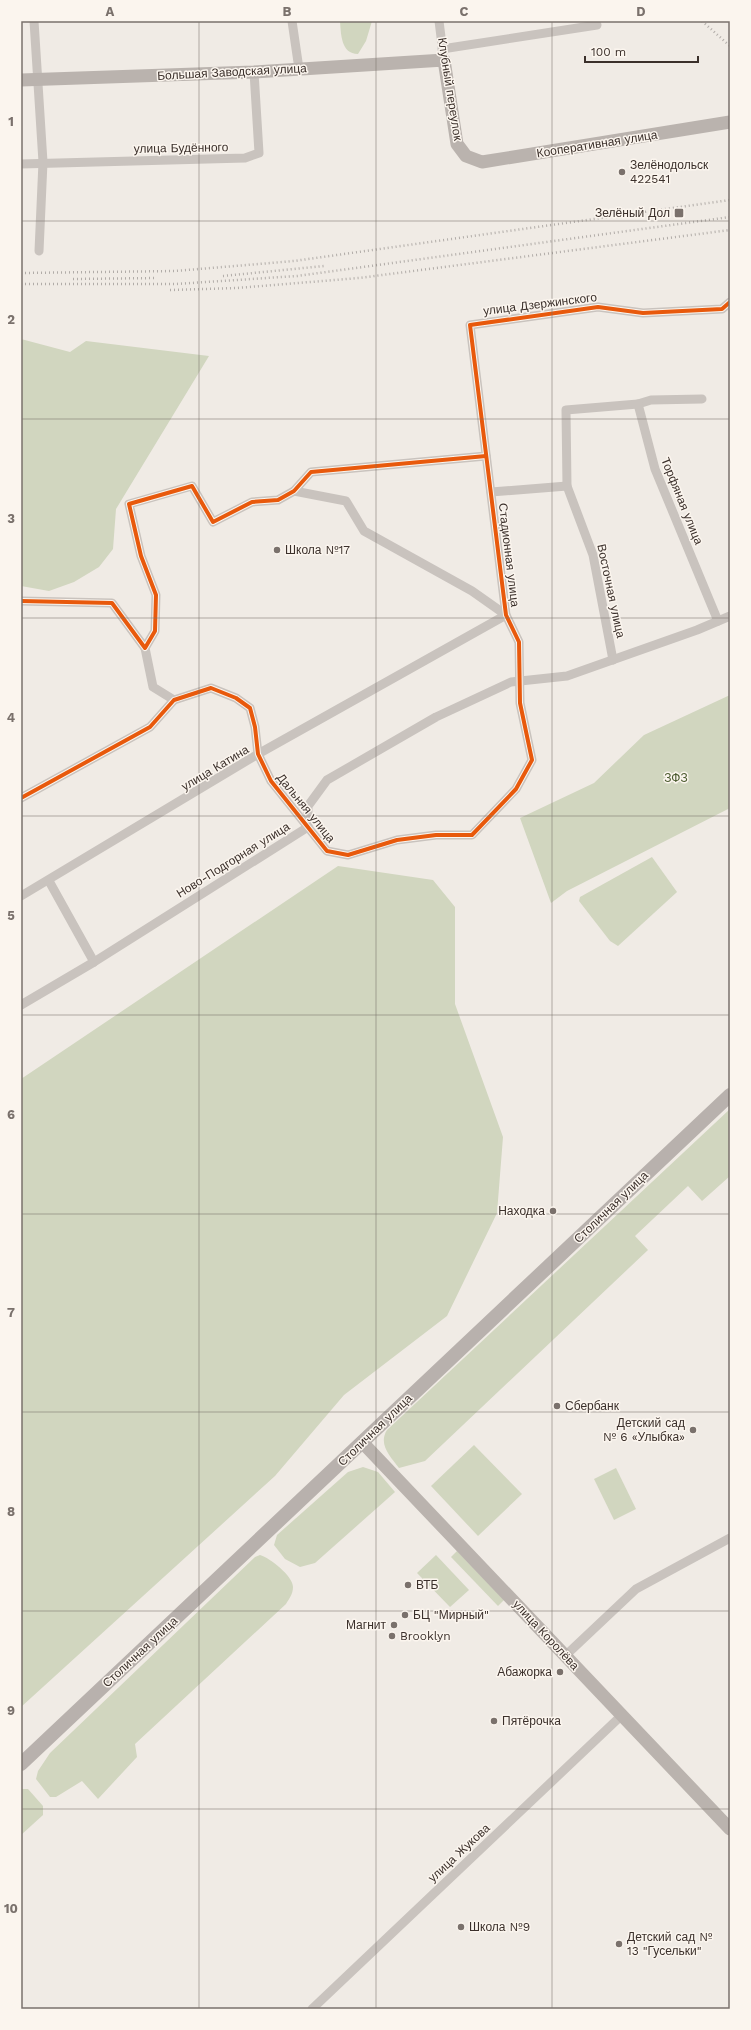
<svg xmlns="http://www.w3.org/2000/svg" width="751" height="2030" font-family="'Work Sans',sans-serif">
<rect width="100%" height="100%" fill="#f0ebe5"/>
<g fill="#d1d6bf">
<path d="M 340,21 L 372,21 L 366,41 L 358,54 C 341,54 341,34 340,21 Z"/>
<polygon points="21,339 70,352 86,341 209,356 116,509 113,549 99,567 74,582 49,591 21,586"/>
<polygon points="730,695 730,808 567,891 551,903 520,818 594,783 644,735"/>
<polygon points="652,857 677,892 618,946 610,941 579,901 580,897"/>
<polygon points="338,866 433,880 455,907 455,1004 503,1137 497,1213 447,1316 344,1395 275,1476 21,1707 21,1079"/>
<path d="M 730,1109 L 730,1176 L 702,1201 L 688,1186 L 635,1236 L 648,1250 L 425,1461 L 399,1468 C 390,1456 378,1444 387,1430 Z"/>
<polygon points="474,1445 522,1494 478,1536 431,1486"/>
<polygon points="363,1467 378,1472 395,1492 315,1563 300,1567 285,1559 274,1545 277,1535 348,1472"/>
<polygon points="616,1468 636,1509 614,1520 594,1479"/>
<polygon points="457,1551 504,1600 498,1606 451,1557"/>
<path d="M 260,1555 C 270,1558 293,1576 293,1587 C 293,1594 289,1599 286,1604 L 135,1744 L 137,1757 L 98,1799 L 82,1781 L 56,1797 L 50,1797 L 36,1779 L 38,1771 L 50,1753 L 255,1557 Z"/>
<polygon points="436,1555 469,1590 450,1607 417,1573"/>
<polygon points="21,1789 28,1789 43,1806 43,1815 21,1835"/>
</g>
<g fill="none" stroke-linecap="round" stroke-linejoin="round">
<g stroke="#c9c3be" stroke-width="9">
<polyline points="34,21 43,162 39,251"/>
<polyline points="292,21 299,69"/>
<polyline points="439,21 443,53"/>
<polyline points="442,49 597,25"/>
<polyline points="21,164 245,158 259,153 254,72"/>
<polyline points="702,399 651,400 638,404 655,469 718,621"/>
<polyline points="491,492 567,486"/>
<polyline points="21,601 112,603 145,648 155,631 156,595 141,556 129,504 192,486 213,522 252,502 278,500 294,491 311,472 486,456"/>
<polyline points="145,648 153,687 174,700"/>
<polyline points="613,660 593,555 567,486 566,410 638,404"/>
<polyline points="21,798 150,727 174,700 211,688 236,698 250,708 255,727 258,754 271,781 327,851 348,855 397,840 436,835 472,835 516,789 532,760 520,703 519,642 506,615 470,325 598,307 643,313 722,309 730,302"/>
<polyline points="308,827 308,806 327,780 436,717 511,682 567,676 697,630 730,616"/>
<polyline points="49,881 94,962"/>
<polyline points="21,896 258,754 506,615 472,591 364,531 346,501 294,491"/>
<polyline points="21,1005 94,962 308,827"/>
<polyline points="565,1656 636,1589 730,1538"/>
<polyline points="312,2009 622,1715"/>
</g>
<g stroke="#bab3ae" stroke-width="13">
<polyline points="21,80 254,72 444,60 457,144 466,156 482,162 730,122"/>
<polyline points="362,1442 730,1829"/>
</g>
<polyline stroke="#b8b1ad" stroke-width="14" points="21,1764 730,1095"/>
<g stroke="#b1aca8" stroke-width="2.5" stroke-dasharray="1 3" stroke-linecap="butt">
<polyline points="702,21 730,46"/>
<polyline points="21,273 175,271 294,261 730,200"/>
<polyline points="223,276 324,266"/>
<polyline points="73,279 157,278"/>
<polyline points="21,284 176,284 297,276 730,217"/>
<polyline points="170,290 237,288 359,278 730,230"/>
</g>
<g stroke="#fbf5ee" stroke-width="6">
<g id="cycleway">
<polyline points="21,601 112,603 145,648 155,631 156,595 141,556 129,504 192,486 213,522 252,502 278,500 294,491 311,472 486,456"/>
<polyline points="21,798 150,727 174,700 211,688 236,698 250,708 255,727 258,754 271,781 327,851 348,855 397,840 436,835 472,835 516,789 532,760 520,703 519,642 506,615 470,325 598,307 643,313 722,309 730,302"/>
</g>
</g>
<use href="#cycleway" stroke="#e8590c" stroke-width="4"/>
</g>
<path fill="none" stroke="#7a716c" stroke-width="1" stroke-opacity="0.55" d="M 199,21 L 199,2009M 376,21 L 376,2009M 552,21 L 552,2009M 21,221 L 730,221M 21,419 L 730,419M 21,618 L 730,618M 21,816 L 730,816M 21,1015 L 730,1015M 21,1214 L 730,1214M 21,1412 L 730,1412M 21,1611 L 730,1611M 21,1809 L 730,1809"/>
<g fill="#7a716c" stroke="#fbf5ee" stroke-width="1.5">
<circle cx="622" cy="172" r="4"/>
<rect x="674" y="208" width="10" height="10" rx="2"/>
<circle cx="277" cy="550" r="4"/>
<circle cx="553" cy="1211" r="4"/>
<circle cx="557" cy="1406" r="4"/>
<circle cx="693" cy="1430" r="4"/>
<circle cx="408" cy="1585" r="4"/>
<circle cx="405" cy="1615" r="4"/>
<circle cx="394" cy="1625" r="4"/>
<circle cx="392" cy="1636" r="4"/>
<circle cx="560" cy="1672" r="4"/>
<circle cx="494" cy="1721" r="4"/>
<circle cx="461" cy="1927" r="4"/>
<circle cx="619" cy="1944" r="4"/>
</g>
<g text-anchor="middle" stroke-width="3" stroke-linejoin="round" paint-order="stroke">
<g font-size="12" fill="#3b302b" stroke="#fbf5ee">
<text transform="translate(232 72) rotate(-3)" y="4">Большая Заводская улица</text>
<text transform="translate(450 89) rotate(81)" y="4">Клубный переулок</text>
<text transform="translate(597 144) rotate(-9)" y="4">Кооперативная улица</text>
<text transform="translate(181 148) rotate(-1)" y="4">улица Будённого</text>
<text transform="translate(540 304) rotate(-7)" y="4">улица Дзержинского</text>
<text transform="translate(682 501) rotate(68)" y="4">Торфяная улица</text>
<text transform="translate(509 555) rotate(83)" y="4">Стадионная улица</text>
<text transform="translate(611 591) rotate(78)" y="4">Восточная улица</text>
<text transform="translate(215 768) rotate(-31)" y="4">улица Катина</text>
<text transform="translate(306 808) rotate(51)" y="4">Дальняя улица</text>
<text transform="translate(233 860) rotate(-32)" y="4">Ново-Подгорная улица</text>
<text transform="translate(611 1207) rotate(-44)" y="4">Столичная улица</text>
<text transform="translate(375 1430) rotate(-44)" y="4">Столичная улица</text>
<text transform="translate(546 1635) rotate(47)" y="4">улица Королёва</text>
<text transform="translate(140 1652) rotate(-43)" y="4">Столичная улица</text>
<text transform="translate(459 1853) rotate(-43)" y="4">улица Жукова</text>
</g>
<g font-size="12" fill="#3b302b" stroke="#fbf5ee" text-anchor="start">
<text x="630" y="169">Зелёнодольск<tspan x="630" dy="14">422541</tspan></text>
<text x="670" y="217" text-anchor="end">Зелёный Дол</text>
<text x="285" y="554">Школа №17</text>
<text x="545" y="1215" text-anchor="end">Находка</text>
<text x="565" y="1410">Сбербанк</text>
<text x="685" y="1427" text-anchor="end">Детский сад<tspan x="685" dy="14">№ 6 «Улыбка»</tspan></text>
<text x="416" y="1589">ВТБ</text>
<text x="413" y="1619">БЦ "Мирный"</text>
<text x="386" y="1629" text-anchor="end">Магнит</text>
<text x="400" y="1640">Brooklyn</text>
<text x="552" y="1676" text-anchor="end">Абажорка</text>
<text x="502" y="1725">Пятёрочка</text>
<text x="469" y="1931">Школа №9</text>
<text x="627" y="1941">Детский сад №<tspan x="627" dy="14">13 "Гусельки"</tspan></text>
</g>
<g font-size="12" fill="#4a5a2e" stroke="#fbf5ee">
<text x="676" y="782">ЗФЗ</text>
</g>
</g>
<rect width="751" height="2030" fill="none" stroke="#fbf5ee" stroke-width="44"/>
<path d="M585 56v6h113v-6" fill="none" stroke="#3b302b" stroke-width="2"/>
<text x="591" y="56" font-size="12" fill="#3b302b" stroke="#fbf5ee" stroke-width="3" paint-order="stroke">100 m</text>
<rect x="22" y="22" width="707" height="1986" fill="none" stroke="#7a716c" stroke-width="1.5"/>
<g font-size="13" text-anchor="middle" font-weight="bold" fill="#7a716c">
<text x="110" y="16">A</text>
<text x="287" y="16">B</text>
<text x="464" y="16">C</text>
<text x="641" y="16">D</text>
<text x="11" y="126">1</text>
<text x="11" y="324">2</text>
<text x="11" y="523">3</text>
<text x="11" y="722">4</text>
<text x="11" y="920">5</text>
<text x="11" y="1119">6</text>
<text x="11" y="1317">7</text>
<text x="11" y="1516">8</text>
<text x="11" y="1715">9</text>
<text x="11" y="1913">10</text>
</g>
</svg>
